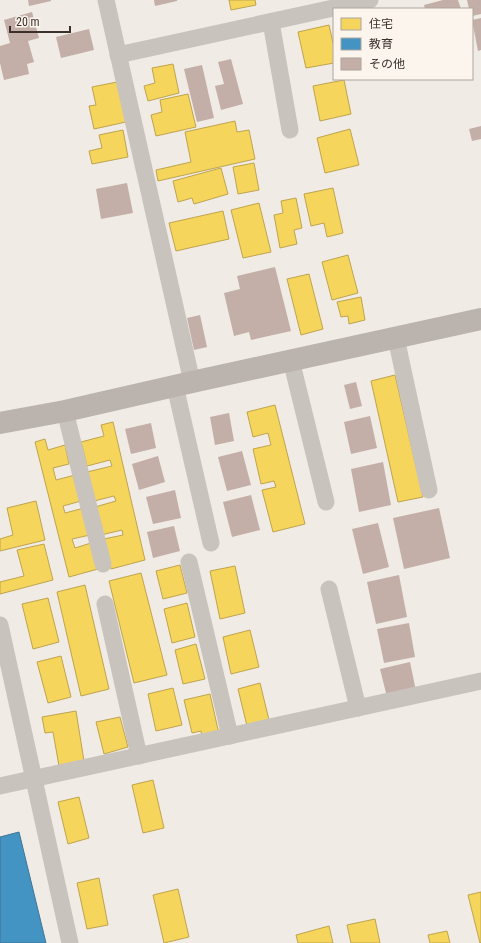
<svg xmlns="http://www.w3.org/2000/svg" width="481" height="943" font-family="'Roboto Condensed','Noto Sans JP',sans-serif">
<rect width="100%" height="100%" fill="#f0ebe5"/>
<g fill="#f6d55c" stroke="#bea44d">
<polygon points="229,0 255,0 256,5 231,10"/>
<polygon points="329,25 334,47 334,63 306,68 298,32"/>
<polygon points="173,64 179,93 148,101 144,86 155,83 152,68"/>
<polygon points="344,80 351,114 320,121 313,86"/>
<polygon points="117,82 126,122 94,129 89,106 96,105 92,87"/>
<polygon points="188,94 196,127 156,136 151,115 162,112 160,100"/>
<polygon points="235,121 237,132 249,130 255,159 158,181 156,170 191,162 185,132"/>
<polygon points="350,129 359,165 325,173 317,138"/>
<polygon points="123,130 128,157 92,164 89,151 102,148 99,135"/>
<polygon points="254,163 259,190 238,194 233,167"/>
<polygon points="221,168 228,194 194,204 192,198 178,202 173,181"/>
<polygon points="333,188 343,233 327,237 324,223 311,226 304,194"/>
<polygon points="296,198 302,228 294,230 297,244 280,248 274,215 283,213 281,201"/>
<polygon points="259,203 271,252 243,258 231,210"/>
<polygon points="223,211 229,239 176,251 169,223"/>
<polygon points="348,255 358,293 332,300 322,262"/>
<polygon points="309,274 323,329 301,335 287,279"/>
<polygon points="361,297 365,320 349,324 348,316 341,317 337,302"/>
<polygon points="395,375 423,497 398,502 371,381"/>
<polygon points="275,405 305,524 273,532 262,490 276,487 274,481 261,484 253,449 271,445 268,433 253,437 247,412"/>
<polygon points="113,422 145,560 111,569 104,539 123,535 122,530 101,535 95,507 116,501 114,496 94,501 87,472 112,466 110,460 87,466 81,442 104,436 101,425"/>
<polygon points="45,439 48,450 65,445 69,464 53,468 56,480 75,475 81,501 63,506 65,513 84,508 90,535 72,539 75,548 91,543 98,569 69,577 35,442"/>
<polygon points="36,501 45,540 0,551 0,539 13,535 7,508"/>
<polygon points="44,544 53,580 0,594 0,582 24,576 17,550"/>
<polygon points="180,565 187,593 163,599 156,571"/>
<polygon points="235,566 245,613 220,619 210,571"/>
<polygon points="141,573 167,675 134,683 109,581"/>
<polygon points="85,585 109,689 81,696 57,592"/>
<polygon points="48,598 59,642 33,649 22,604"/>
<polygon points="187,603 195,637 172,643 164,609"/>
<polygon points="250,630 259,667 231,674 223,637"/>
<polygon points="196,644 205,679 183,684 175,650"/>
<polygon points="61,656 71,697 48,703 37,662"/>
<polygon points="260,683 269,720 247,726 238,689"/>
<polygon points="173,688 182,725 156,731 148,694"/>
<polygon points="210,694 219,734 202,738 201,731 192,733 184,700"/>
<polygon points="76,711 84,761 59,766 53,732 45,733 42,717"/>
<polygon points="120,717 128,747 104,754 96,722"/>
<polygon points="153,780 164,828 143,833 132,785"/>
<polygon points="79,797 89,838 68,844 58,802"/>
<polygon points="99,878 108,925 87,929 77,883"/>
<polygon points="178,889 189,937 164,943 153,895"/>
<polygon points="481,892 481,943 480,943 468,895"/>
<polygon points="375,919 380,943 351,943 347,925"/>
<polygon points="329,926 333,943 298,943 296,935"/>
<polygon points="447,931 450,943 430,943 428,935"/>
</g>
<polygon fill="#4393c3" stroke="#417595" points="19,832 46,943 0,943 0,837"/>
<g fill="#c3afa7">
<polygon points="28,0 51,0 51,1 29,6"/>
<polygon points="154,0 177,0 177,1 155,6"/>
<polygon points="443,0 458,0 461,9 425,9 424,5"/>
<polygon points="467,0 481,0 481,14 472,16 472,9 469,9"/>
<polygon points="32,12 39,38 28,41 34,62 27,64 29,74 4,80 0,63 0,46 10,43 4,20"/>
<polygon points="481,18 481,50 478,51 472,20"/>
<polygon points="89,29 94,50 61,58 56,37"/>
<polygon points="231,59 243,104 221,110 215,86 224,84 218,62"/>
<polygon points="202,65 214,118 197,122 184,69"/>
<polygon points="481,126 481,139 472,141 469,129"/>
<polygon points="127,183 133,213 101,219 96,189"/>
<polygon points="275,267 291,331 251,340 249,332 234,336 224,293 240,289 237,276"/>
<polygon points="200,315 207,347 194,350 187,318"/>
<polygon points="356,382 362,406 350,409 344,385"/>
<polygon points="229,413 234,441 215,445 210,417"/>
<polygon points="370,416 377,448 351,454 344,422"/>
<polygon points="151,423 156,448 131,454 125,429"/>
<polygon points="242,451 251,485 227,491 218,457"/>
<polygon points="158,456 165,482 139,490 132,464"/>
<polygon points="383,462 391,505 359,512 351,469"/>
<polygon points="175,490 181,518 153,524 146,497"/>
<polygon points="251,495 260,530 232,537 223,502"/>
<polygon points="439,508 450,558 404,569 393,518"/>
<polygon points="378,523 389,567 363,574 352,529"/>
<polygon points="174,526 180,551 153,558 147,532"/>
<polygon points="399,575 407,617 376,624 367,582"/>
<polygon points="409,623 415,657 384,663 377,629"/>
<polygon points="410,662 416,691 387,697 380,669"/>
</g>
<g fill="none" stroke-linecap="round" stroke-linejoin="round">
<g stroke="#c9c3be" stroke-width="17">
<polyline points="106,0 192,382"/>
<polyline points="271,22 290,130"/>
<polyline points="118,55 370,0"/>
<polyline points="396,338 429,490"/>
<polyline points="291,360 326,502"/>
<polyline points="175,386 211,543"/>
<polyline points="65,411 103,564"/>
<polyline points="189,562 230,736"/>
<polyline points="329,589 358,708"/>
<polyline points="105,604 139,756"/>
<polyline points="0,625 70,943"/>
<polyline points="0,786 481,681"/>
</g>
<polyline stroke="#bab3ae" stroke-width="22" points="0,423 65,411 192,382 481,319"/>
</g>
<rect x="333" y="8" width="140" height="72" fill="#fbf5ee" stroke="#aea6a0"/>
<rect x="341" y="18" width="20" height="12" fill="#f6d55c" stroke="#aea6a0"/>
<text x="369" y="28" font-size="12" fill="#3b302b">住宅</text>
<rect x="341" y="38" width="20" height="12" fill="#4393c3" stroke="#aea6a0"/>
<text x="369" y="48" font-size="12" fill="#3b302b">教育</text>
<rect x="341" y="58" width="20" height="12" fill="#c3afa7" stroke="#aea6a0"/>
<text x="369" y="68" font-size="12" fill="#3b302b">その他</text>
<path d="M10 26v6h60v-6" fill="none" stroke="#3b302b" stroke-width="2"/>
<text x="16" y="26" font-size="12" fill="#3b302b" stroke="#fbf5ee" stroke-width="3" paint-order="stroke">20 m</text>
</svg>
